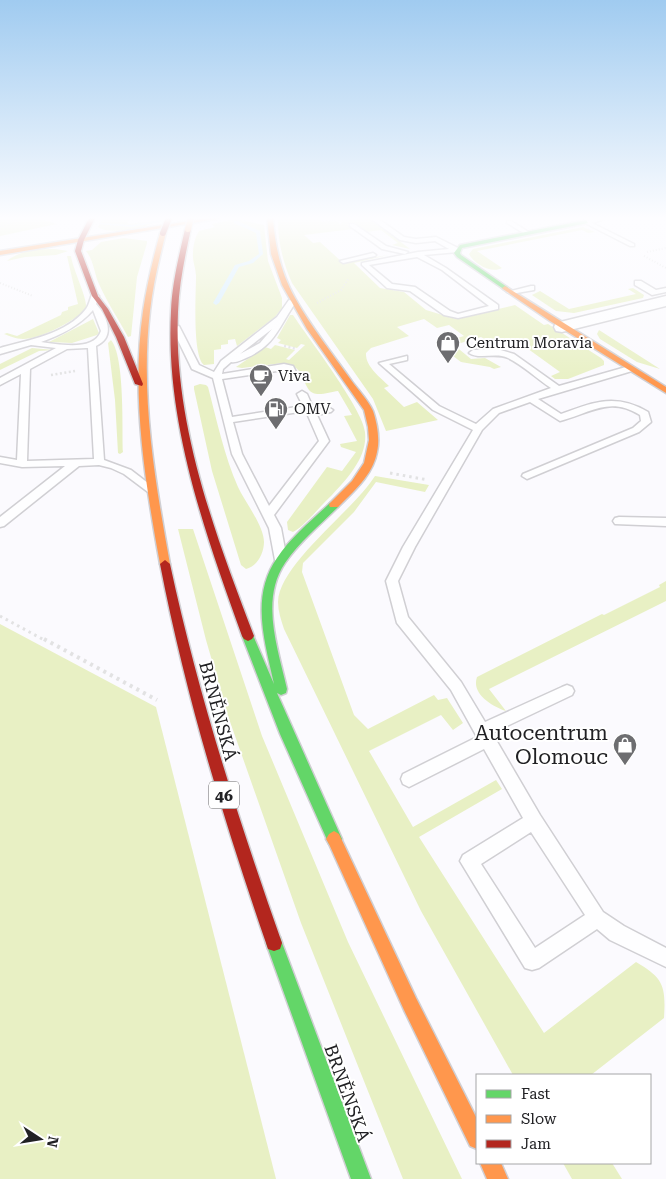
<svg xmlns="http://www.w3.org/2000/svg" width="666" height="1179" font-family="'Roboto Serif',serif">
<rect width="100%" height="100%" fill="#fbfafe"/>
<g fill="#e8f0c4">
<polygon points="0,218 37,218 57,224 0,236"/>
<path d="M 103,218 L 131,218 L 127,223 L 129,224 L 155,221 C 147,229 108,235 98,227 Z"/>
<path d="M 284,218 L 318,218 L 323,222 L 336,220 L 340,224 L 342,223 L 338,220 L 369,218 L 410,249 L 392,245 L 398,243 L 381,230 L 366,232 L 355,223 L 348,224 L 353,229 L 304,235 L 313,243 L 320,242 L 343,263 L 388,255 L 354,263 L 380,288 L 404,292 L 426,310 L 456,319 L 515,305 L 544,325 L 548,324 L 601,358 L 604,361 L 604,365 L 568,379 L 555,379 L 551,376 L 560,372 L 524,346 L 512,350 L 517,344 L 497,338 L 491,343 L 481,337 L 454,345 L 471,359 L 485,358 L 501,367 L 494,369 L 490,367 L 461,362 L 437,344 L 464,336 L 449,325 L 437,328 L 424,319 L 397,327 L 409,336 L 371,348 L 366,353 C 365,366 381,378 389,386 L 384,388 L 404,407 L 417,402 L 438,420 L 386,431 L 373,399 L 292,283 C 283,262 278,243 278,220 Z"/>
<path d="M 236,219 L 264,225 L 268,261 L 282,298 L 282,308 L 275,317 L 237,346 L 235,339 L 228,340 L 228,344 L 221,345 L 221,349 L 214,350 L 214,364 L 204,365 C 192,356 196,292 196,276 C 196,268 192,261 193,253 C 193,246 195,237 199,231 L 215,227 L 212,224 Z"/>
<path d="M 583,227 L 595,232 L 588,233 L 582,230 L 477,251 L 502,268 C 492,274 474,264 469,254 L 473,249 Z"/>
<path d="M 124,238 L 147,241 L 147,243 L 137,277 L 131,336 L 128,337 C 119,320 107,302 99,284 C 94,273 94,261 86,251 L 92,250 L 101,242 Z"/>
<path d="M 55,249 L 68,251 L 56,255 L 25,257 L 7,261 C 20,250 39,249 55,249 Z"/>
<path d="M 67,256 L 71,256 C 73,270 88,299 86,309 C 75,321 40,339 23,339 C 16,339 10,336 4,334 L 7,333 L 17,336 L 61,315 L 62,312 L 68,310 L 68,307 L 78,304 Z"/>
<polygon points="633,288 644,295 643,298 574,313 556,311 532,295 540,291 569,309 636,294 628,289"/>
<path d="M 290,315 L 293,315 C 308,338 363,409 365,432 C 368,457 347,479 332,495 C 321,505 305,526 293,532 L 288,530 L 287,522 L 327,467 L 342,471 L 356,452 L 341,447 L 340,444 L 357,441 L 344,416 L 352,415 L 338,391 C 331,392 319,396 313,393 C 301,387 308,367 283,363 L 242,368 L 236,367 L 265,347 L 271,349 L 275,345 L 295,350 L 286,359 L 289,360 L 305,345 L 301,344 L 297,348 L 278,343 L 281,340 L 277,338 Z"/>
<polygon points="93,319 99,333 97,335 72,343 49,342"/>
<polygon points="599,330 660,369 637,362 600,339 597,334"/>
<path d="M 111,340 C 125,357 122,428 123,452 L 120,454 L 118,453 L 115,400 L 108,343 Z"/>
<polygon points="32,348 54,350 39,351 0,370 0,364"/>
<path d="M 200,384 L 206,385 L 208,387 C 217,421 224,455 238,487 C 245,502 264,526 264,542 C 264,553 257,567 246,569 L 241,565 L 212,471 L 194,389 L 194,386 Z"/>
<path d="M 375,476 L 429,485 L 425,492 L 376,482 L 354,512 L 303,563 L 302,572 L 354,715 L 368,729 L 434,695 L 438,700 L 447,698 L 463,723 L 453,730 L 441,715 L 369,751 L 413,827 L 496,780 L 502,789 L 419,837 L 544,1033 L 636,962 C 663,978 666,985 664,1018 L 591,1075 L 513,1075 L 421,911 L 284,629 C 281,620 278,611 278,602 C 279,564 353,511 375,476 Z"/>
<polygon points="178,529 193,529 262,736 348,942 462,1179 403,1179 301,923 228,716 206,640"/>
<path d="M 666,581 L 666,601 L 489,689 L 506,711 C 492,706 471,694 477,677 L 602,614 L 604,615 L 660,587 L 659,585 Z"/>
<polygon points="0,624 156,707 276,1179 0,1179"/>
<polygon points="563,1163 612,1163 622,1179 572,1179"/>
</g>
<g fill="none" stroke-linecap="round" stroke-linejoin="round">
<g fill="#d4edfd" fill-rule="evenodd">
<polygon points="173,218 184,218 131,227 98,224 100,223 131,225"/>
<polygon points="234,221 238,221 260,231 263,254 253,263 239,267 219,303 216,305 213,303 235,265 249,261 259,254 256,233 234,223"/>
</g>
<g stroke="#d0cfd3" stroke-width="3">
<g id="lane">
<path d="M 370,218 L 377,218 L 404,237 L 416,239 L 436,237 L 460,249 L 460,251 L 458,252 L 424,255 L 446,268 L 498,305 L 498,309 L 458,318 L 444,315 L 410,291 L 387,288 L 362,265 L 362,263 L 418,252 L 449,249 L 435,241 L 416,243 L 400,240 ZM 417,257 L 442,270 L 489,306 L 458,314 L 450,311 L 415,287 L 392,284 L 369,265 Z"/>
<polygon points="595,218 607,218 592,223 634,244 634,246 630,246 583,222"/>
<polygon points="507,221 511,221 530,233 525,234 507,223"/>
<polygon points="350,224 354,224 386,246 408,252 405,254 382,249 350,226"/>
<polygon points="373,253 376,255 375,256 343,263 340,261"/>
<polygon points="635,281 641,281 656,290 666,288 666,292 652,295 635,285"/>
<polygon points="531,286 534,286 534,290 511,294 507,292"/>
<path d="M 92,294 L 99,296 L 96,304 C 107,316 116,337 96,346 L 104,460 L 131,470 L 157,490 L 152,493 L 148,492 L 124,474 L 111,468 L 99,465 L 79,466 L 4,526 L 0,527 L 0,517 L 65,466 L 22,467 L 0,463 L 0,457 L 17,460 L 21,374 L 0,385 L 0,378 L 56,348 L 31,345 L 0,354 L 0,348 C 28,340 67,334 86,309 C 89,305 90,299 92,294 ZM 93,310 L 101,331 C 94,352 58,344 41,342 C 61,335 79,326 93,310 ZM 86,348 L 88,348 L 94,459 L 27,461 L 30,369 L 67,349 Z"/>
<path d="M 289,300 L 296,302 C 279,326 276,345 246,358 C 241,360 237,363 231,362 L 223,369 L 222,374 L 284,364 L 293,366 L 298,376 L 297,378 L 291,378 L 287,370 L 284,370 L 222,379 L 232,417 L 303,406 L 297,394 L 302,391 L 307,394 L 314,410 L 328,407 L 333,410 L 331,412 L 317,415 L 329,441 L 274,515 L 281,528 L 287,560 L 281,564 L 275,560 L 269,528 L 232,454 L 213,378 L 192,369 L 172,328 L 179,326 L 199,365 L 214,372 L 221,361 L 277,317 ZM 272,329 L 260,343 L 240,354 ZM 306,411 L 319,441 L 269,506 L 242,454 L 233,422 Z"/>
<path d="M 497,349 L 514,354 L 559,386 L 626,367 L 632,367 L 632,371 L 538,399 L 561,414 C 594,402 616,393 648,412 L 651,422 L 639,432 L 527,479 L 522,476 L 523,474 L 633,428 L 641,421 L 640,415 C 609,396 591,413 560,421 L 530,402 L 499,413 L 482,430 L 415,547 L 398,581 L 408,617 L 461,682 L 485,722 L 562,687 L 567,685 L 572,687 L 574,691 L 572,695 L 492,733 L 540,815 L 603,912 L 624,926 L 666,948 L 666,967 L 610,940 L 597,929 L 539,968 L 532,970 L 525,968 L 460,861 L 463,855 L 523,818 L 484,749 L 409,787 L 403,784 L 401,779 L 403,774 L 477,737 L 451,690 L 397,623 L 386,581 L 403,547 L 473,430 L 433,410 L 379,363 L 407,356 L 407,360 L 389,364 L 439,406 L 476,424 L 493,409 L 551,388 C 537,379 523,365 508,358 C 496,352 479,360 469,353 L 473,350 ZM 531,832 L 585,915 L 535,948 L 481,864 Z"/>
<polygon points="619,517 666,518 666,526 615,524 613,521 615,518"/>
</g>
</g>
<g stroke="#d0cfd3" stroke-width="3">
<polygon id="street" points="666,296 666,306 562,332 556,331 554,327 556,323"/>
</g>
<g stroke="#d0cfd3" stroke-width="3">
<g id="fast">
<polygon points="586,220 588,223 462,248 460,253 461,255 507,287 508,288 505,290 457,257 454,253 460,245"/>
<path d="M 334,502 L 338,503 L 339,505 L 338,507 C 320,525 299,542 285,563 C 260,600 278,649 287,689 L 286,693 L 281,695 L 277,693 L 342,839 L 339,844 L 334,847 L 329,844 L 280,734 L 242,636 L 244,633 L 248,631 L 252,633 L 274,684 C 265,642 250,597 277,558 C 291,537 312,520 330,503 Z"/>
<polygon points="274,935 280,937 282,943 371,1179 351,1179 266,943 268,937"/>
</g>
</g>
<g stroke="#d0cfd3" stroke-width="3">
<g id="slow">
<polygon points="208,218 222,218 0,255 0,251"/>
<path d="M 267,218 L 273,218 C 275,247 281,273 295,298 C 311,327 332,353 351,380 C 358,390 368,400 373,411 C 377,423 380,439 377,452 C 373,475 353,492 338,507 L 330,507 L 329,505 L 330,503 L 352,481 L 364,463 L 369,440 L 368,427 L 364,410 L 307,329 L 282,285 L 271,254 Z"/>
<path d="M 163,231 L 166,233 C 159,259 153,284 150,311 C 140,395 155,482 170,564 L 165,568 L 160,564 C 145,482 131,395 143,311 C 147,284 153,259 160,233 Z"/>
<polygon points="505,286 666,387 666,393 550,321 503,289 502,288"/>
<polygon points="334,831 339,834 416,998 477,1119 477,1149 470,1146 404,1010 329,844 326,839 329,834"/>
<polygon points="480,1163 501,1163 508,1179 487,1179"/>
</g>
</g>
<g stroke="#d0cfd3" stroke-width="3">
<g id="jam">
<polygon points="89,218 95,218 84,240 81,251 98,296 108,309 124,337 143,384 142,386 135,384 116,337 102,309 92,296 75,251 78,240"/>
<path d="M 188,227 L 191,229 C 185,256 179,284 178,312 C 173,423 215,534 254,636 L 252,639 L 248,641 L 244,639 L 242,636 C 205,533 165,422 171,311 C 172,283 179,256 185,229 Z"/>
<path d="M 165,560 L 170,564 C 198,694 238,818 282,943 L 280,949 L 274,951 L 268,949 L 266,943 C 223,818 185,693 160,564 Z"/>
</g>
</g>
<g stroke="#e2e2e3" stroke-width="2" stroke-dasharray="1 2" stroke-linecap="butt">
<polyline points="410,220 420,218"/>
<polyline points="323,222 337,220"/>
<polyline points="0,227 15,220"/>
<polyline points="647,252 666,248"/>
<polyline points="644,256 666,268"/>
<polyline points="0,283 33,296"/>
<polyline points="317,303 341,290 349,278"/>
</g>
<g stroke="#e2e2e3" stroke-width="2.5" stroke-dasharray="2 2.5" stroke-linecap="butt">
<polyline points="284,346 297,349"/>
<polyline points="51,375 75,371"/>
</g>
<g stroke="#e2e2e3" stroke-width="3" stroke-dasharray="2.5 4" stroke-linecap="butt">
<polyline points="390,473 428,480"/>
<polyline points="0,616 46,641"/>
</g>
<polyline stroke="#e2e2e3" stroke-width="4" stroke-dasharray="3 4.5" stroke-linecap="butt" points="44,639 157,700"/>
<use href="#lane" fill="#fefeff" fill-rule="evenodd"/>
<use href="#street" fill="#fefeff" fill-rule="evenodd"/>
<use href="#fast" fill="#63d668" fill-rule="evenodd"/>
<use href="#slow" fill="#ff974d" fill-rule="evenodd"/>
<use href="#jam" fill="#b3261e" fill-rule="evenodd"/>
<g stroke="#d0cfd3" stroke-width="8" stroke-linecap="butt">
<polyline id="slow-bridge" points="188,229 191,218"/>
</g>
<g stroke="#d0cfd3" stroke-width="8" stroke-linecap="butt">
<polyline id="jam-bridge" points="163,233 169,218"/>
</g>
<use href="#slow-bridge" stroke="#ff974d" stroke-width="6"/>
<use href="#jam-bridge" stroke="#b3261e" stroke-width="6"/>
</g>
<linearGradient id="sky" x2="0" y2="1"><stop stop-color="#a0cbf0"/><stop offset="0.57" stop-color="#fdfdff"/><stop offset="1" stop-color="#fdfdff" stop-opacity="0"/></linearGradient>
<rect width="666" height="383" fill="url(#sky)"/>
<defs>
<g id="shop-pin" transform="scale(1.25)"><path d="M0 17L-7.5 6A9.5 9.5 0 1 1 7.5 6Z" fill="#6d6d70" stroke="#fff"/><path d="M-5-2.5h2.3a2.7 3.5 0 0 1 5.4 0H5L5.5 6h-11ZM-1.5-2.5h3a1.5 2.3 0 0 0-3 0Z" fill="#fff"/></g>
<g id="cafe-pin" transform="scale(1.25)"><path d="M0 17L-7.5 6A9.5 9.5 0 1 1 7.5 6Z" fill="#6d6d70" stroke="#fff"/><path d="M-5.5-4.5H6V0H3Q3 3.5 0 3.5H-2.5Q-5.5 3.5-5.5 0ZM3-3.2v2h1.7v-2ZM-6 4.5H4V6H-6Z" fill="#fff"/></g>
<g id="fuel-pin" transform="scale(1.25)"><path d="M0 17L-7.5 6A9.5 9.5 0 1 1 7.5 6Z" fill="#6d6d70" stroke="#fff"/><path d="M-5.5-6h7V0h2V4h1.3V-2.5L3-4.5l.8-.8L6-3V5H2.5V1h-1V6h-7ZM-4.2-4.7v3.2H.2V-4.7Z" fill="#fff"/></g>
</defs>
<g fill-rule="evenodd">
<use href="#shop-pin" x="448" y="343"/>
<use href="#cafe-pin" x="261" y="376"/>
<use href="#fuel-pin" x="276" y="409"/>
<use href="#shop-pin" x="625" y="745"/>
</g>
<g text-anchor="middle" stroke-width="4" stroke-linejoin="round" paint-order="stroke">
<g font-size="15" fill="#212124" stroke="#fff" text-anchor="start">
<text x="466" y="348">Centrum Moravia</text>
<text x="278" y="381">Viva</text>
<text x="294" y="414">OMV</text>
</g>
<rect fill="#fff" stroke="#646466" stroke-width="1" x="209" y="781.5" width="30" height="27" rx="4"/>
<g font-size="16" font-weight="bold" fill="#212124">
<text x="224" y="801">46</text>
</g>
<g font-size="18" fill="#212124" stroke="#fff">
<text transform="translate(218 711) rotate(75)" y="6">BRNĚNSKÁ</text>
<text transform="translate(347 1093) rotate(70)" y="6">BRNĚNSKÁ</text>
</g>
<g font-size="21" fill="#212124" stroke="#fff" text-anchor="end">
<text x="608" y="740">Autocentrum<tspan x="608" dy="24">Olomouc</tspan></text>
</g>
</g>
<rect x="476" y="1074" width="175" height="90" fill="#ffffff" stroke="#a6a6a7"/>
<rect x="486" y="1090" width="25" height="8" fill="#63d668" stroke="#a6a6a7"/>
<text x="521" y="1099" font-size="15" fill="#212124">Fast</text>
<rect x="486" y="1115" width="25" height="8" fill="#ff974d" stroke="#a6a6a7"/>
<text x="521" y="1124" font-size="15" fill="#212124">Slow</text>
<rect x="486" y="1140" width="25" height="8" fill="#b3261e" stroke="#a6a6a7"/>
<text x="521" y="1149" font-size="15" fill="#212124">Jam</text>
<g transform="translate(40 1139) rotate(102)" stroke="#ffffff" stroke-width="4" paint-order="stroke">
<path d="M0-4L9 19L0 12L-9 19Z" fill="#212124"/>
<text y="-8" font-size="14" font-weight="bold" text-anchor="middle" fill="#212124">N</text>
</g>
</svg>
